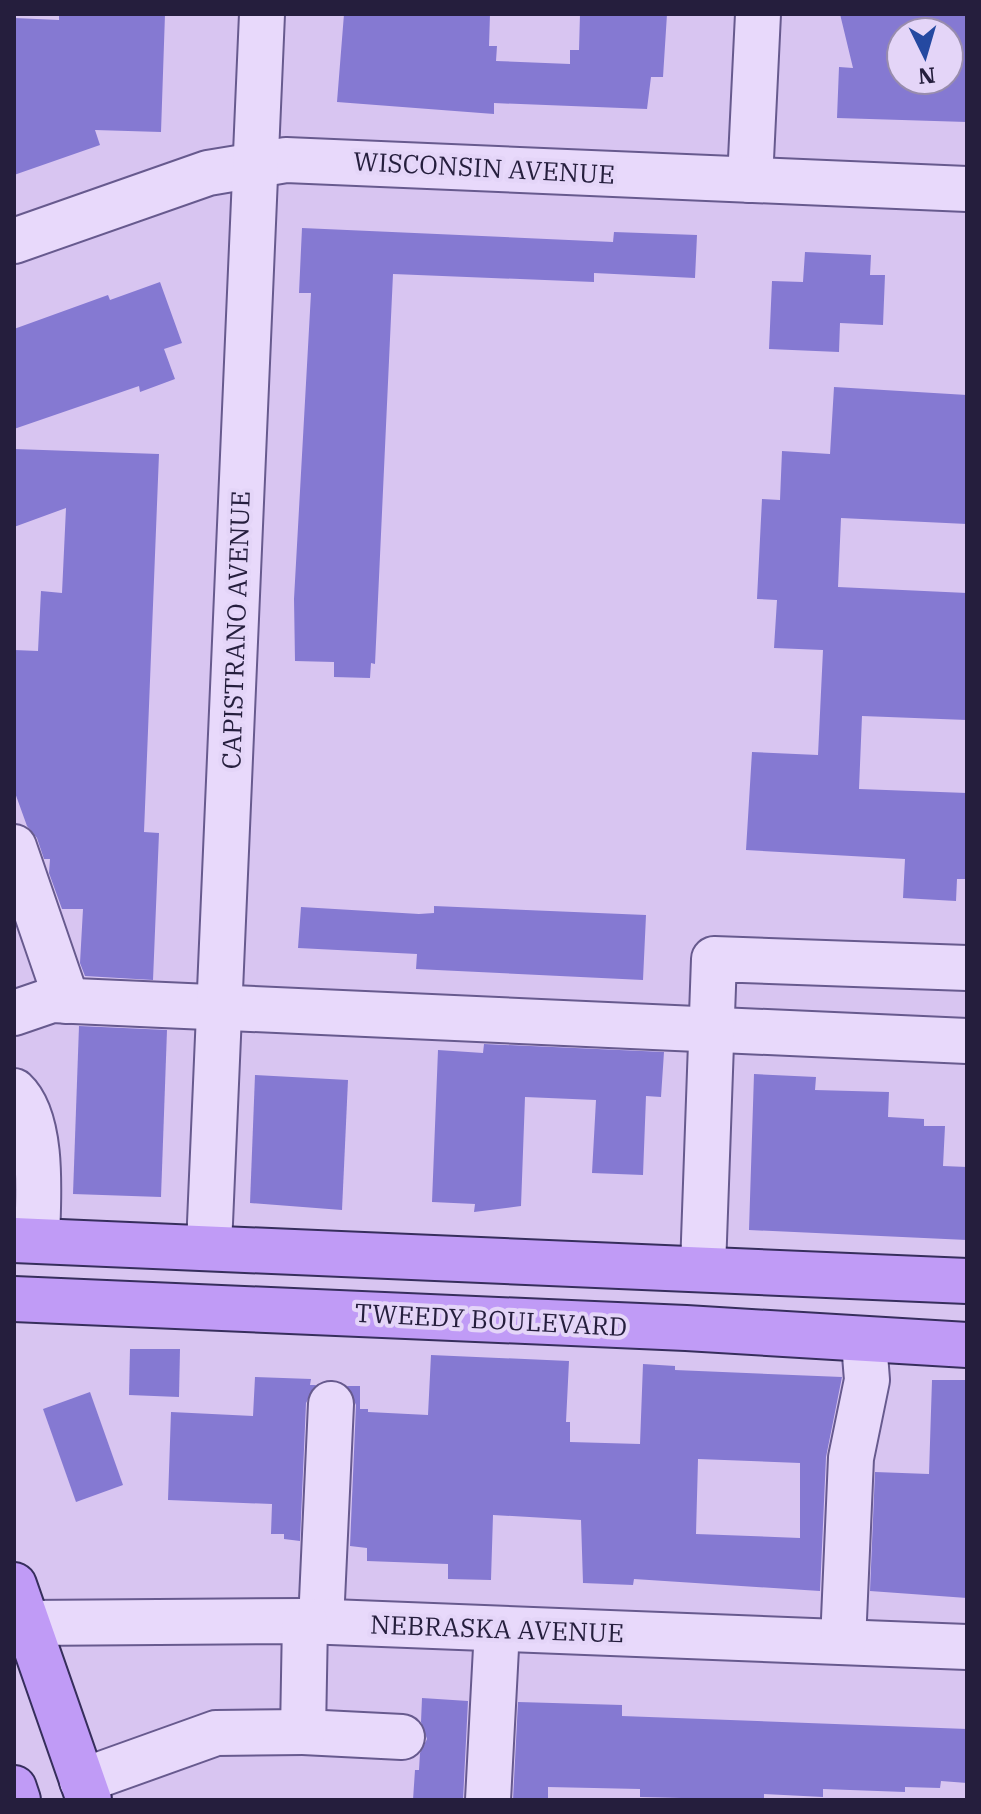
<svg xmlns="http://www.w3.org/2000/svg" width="981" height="1814" font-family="'IBM Plex Serif',serif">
<rect width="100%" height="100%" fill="#d8c5f1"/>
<g fill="#8579d2" fill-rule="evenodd">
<polygon points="59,14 165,14 161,132 95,130 100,145 14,175 14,18 59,20"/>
<polygon points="344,14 490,14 489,46 497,46 496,61 570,64 570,50 579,50 580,14 667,14 663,77 651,77 647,109 494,103 494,114 337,102"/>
<path d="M 840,14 L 967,14 L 967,122 L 837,118 L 839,67 L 853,68 ZM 901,32 L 949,32 L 949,80 L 901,80 Z"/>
<polygon points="302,228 613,242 614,232 697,235 695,278 594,273 594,282 393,274 375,664 371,663 370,678 334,677 334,662 295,661 294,599 311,293 299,293"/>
<polygon points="805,252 871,255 870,275 885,275 883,325 840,323 839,352 769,349 772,281 803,282"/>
<polygon points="160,282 182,343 164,349 175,379 140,392 139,386 14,429 14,329 108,295 110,300"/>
<polygon points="834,387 967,395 967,524 841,518 838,587 967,593 967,720 862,716 859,789 967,793 967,879 957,879 956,901 903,898 905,859 746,850 752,752 818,755 823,650 774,648 777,600 757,599 762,499 780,500 782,451 830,454"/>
<polygon points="14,449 159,454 144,832 159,833 153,980 85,976 80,963 83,909 62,909 49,873 50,859 44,859 37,838 27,826 14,790 14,650 38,651 41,591 62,593 66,508 14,527"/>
<polygon points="434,906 646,915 643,980 416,969 417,954 298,948 301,907 419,914 434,913"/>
<polygon points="79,1026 167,1030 161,1197 73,1194"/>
<polygon points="484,1044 664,1052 661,1097 646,1096 643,1175 592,1173 596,1100 525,1097 521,1206 474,1212 475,1204 432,1202 438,1050 483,1053"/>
<polygon points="754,1074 816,1077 815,1090 889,1092 888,1117 924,1119 924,1126 945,1126 943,1166 967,1167 967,1240 749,1230"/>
<polygon points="255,1075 348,1080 342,1210 250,1203"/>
<polygon points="130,1349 180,1349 179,1397 129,1395"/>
<path d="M 431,1355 L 569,1361 L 566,1422 L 570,1422 L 570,1442 L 640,1444 L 643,1364 L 675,1366 L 675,1370 L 842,1377 L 826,1457 L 820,1591 L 634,1579 L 633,1585 L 583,1583 L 581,1520 L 493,1515 L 491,1580 L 448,1579 L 448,1564 L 367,1561 L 367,1548 L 350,1546 L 356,1405 L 347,1386 L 360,1386 L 360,1409 L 368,1409 L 368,1412 L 428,1415 ZM 698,1459 L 800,1463 L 800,1538 L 696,1534 Z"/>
<polygon points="255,1377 311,1379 310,1385 316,1385 306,1403 300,1541 284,1539 284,1534 271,1534 272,1504 168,1500 171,1412 253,1416"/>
<polygon points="932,1380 967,1380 967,1598 870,1591 875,1472 929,1474"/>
<polygon points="90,1392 123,1485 76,1502 43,1409"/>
<polygon points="422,1698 468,1701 463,1800 413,1800 415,1770 419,1770 420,1753 427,1739 421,1722"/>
<polygon points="518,1702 622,1705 622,1716 967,1729 967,1783 941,1781 940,1788 905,1787 905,1792 823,1789 823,1797 764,1794 764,1800 640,1797 640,1789 548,1787 548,1800 513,1800"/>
</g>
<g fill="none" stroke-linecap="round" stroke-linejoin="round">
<g stroke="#675a8e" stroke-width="48">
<g id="minor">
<polyline points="750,180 758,14"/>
<polyline points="14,241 208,173 286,160 967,189"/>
<polyline points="14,847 67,1001"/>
<polyline points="14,1013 52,1000 967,1041"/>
<path d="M 14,1091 C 45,1120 38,1200 37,1240"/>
<polyline points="209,1246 262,14"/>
<polyline points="703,1268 714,959 967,968"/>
<polyline points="321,1622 331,1404"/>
<polyline points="27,1623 305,1621 967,1647"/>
<polyline points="843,1642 851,1458 867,1380 864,1342"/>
<polyline points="303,1732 402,1737"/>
<polyline points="82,1781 216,1733 303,1732 305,1621"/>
<polyline points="488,1800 497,1629"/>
</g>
</g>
<g stroke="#362e5c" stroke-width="48">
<g id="major">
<polyline points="14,1240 967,1281"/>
<polyline points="14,1299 686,1328 967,1345"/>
<polyline points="14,1585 89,1800"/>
<polyline points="14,1788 18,1800"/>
</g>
</g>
<use href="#minor" stroke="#e8d9fb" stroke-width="44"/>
<use href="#major" stroke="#c09bf6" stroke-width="44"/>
</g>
<g text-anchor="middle" stroke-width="8" stroke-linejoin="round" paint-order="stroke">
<g font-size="26" fill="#251e3d" stroke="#e4d5f8">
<text transform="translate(484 168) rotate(3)" y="9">WISCONSIN AVENUE</text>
<text transform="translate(236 630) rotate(-88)" y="9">CAPISTRANO AVENUE</text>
<text transform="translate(491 1320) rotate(3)" y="9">TWEEDY BOULEVARD</text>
<text transform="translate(497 1629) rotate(2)" y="9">NEBRASKA AVENUE</text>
</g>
</g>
<rect width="981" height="1814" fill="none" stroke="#251e3d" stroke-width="32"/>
<g transform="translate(925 56) rotate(175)"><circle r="38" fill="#e4d5f8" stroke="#988cad" stroke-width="2"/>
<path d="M0-6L14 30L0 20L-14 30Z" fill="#2549a1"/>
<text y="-12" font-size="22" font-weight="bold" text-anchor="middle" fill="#251e3d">N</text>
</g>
</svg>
